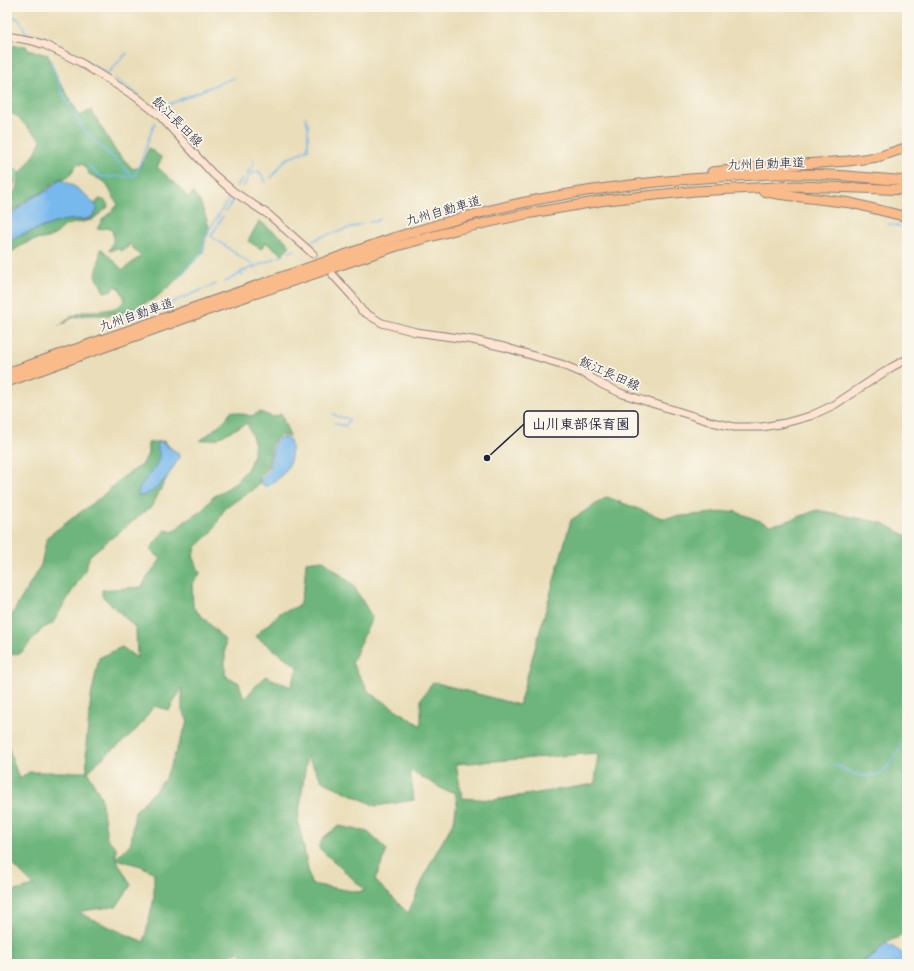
<svg xmlns="http://www.w3.org/2000/svg" width="914" height="971" font-family="Pangolin,'Klee One',sans-serif">
<rect width="100%" height="100%" fill="#fbf7ec"/>
<filter id="ink" filterUnits="userSpaceOnUse"><feTurbulence type="fractalNoise" baseFrequency=".025" numOctaves="2"/><feDisplacementMap in="SourceGraphic" scale="8" xChannelSelector="R" yChannelSelector="G"/><feConvolveMatrix kernelMatrix="1 2 1 2 8 2 1 2 1" color-interpolation-filters="sRGB"/></filter>
<filter id="wash" filterUnits="userSpaceOnUse"><feTurbulence type="fractalNoise" baseFrequency=".012" numOctaves="4" result="noise"/><feDisplacementMap in="SourceGraphic" scale="16" xChannelSelector="R" yChannelSelector="G"/><feGaussianBlur stdDeviation="0.9" result="paint"/><feColorMatrix in="noise" values="0 0 0 0 0 0 0 0 0 0 0 0 0 0 0 0 0 1.4 0 .05"/><feComposite in="paint" operator="in"/></filter>
<g filter="url(#wash)">
<rect width="100%" height="100%" fill="#eadeba"/>
<polygon fill="#87d391" stroke="#547a66" points="7,165 20,172 7,196"/>
<g fill="#6db57b" stroke="#486c5b" fill-rule="evenodd">
<path d="M 14,45 L 26,46 L 28,50 L 48,55 L 58,79 L 80,116 L 91,110 L 115,150 L 133,169 L 140,167 L 149,148 L 162,158 L 157,167 L 177,185 L 188,198 L 193,193 L 200,202 L 208,223 L 209,231 L 206,238 L 203,253 L 170,286 L 154,299 L 124,313 L 108,315 L 85,315 L 72,318 L 58,327 L 71,317 L 85,311 L 100,311 L 117,308 L 125,300 L 119,287 L 113,287 L 112,290 L 104,292 L 96,276 L 101,248 L 123,270 L 141,256 C 136,253 134,248 129,243 L 128,247 L 121,251 L 117,248 L 109,251 C 114,241 115,238 111,228 L 97,229 L 103,219 L 118,205 L 105,182 L 89,174 L 83,164 L 76,165 L 69,177 L 60,179 L 56,181 L 46,190 L 28,199 L 7,216 L 7,198 L 17,189 L 20,174 L 35,154 L 41,140 L 15,115 L 7,112 L 7,55 Z"/>
<path d="M 99,199 C 105,200 107,201 108,207 L 92,220 L 66,225 L 56,234 L 48,238 L 30,241 L 19,247 L 7,255 L 7,244 L 15,238 L 25,234 L 55,223 L 67,220 L 85,220 L 89,219 L 94,216 L 98,209 L 95,204 Z"/>
<polygon points="259,221 284,239 290,246 282,254 265,242 261,249 248,241"/>
<path d="M 232,411 L 251,416 L 260,412 L 273,417 L 281,414 L 290,437 L 281,435 L 272,442 L 268,467 L 266,471 L 260,477 L 259,484 L 252,490 L 225,508 L 212,532 L 197,546 L 193,555 L 200,574 L 192,584 L 193,607 L 225,640 L 225,675 L 239,683 L 244,699 L 265,676 L 291,687 L 298,667 L 255,636 L 280,613 L 299,606 L 304,587 L 306,562 L 323,560 L 353,585 L 372,617 L 352,663 L 369,692 L 421,726 L 421,699 L 433,682 L 519,705 L 571,520 L 607,497 L 662,518 L 734,511 L 770,525 L 785,522 L 817,510 L 883,523 L 907,536 L 907,934 L 884,943 L 875,954 L 857,964 L 245,964 L 240,951 L 212,964 L 7,964 L 7,899 L 15,891 L 34,886 L 13,865 L 7,841 L 7,743 L 19,779 L 29,772 L 87,772 L 86,745 L 91,697 L 99,658 L 122,647 L 137,658 L 136,628 L 102,596 L 102,590 L 142,587 L 148,576 L 161,559 L 150,549 L 165,530 L 173,532 L 184,522 L 204,509 L 213,497 L 231,486 L 247,470 L 252,459 L 255,444 L 247,423 L 216,439 L 200,441 L 224,421 ZM 182,688 L 182,710 L 188,721 L 165,779 L 148,798 L 135,811 L 131,843 L 116,858 L 116,847 L 107,838 L 101,797 L 88,772 C 100,758 116,748 130,736 C 140,727 146,716 154,706 L 169,710 ZM 598,753 L 595,784 L 493,800 L 462,798 L 456,764 ZM 307,756 L 322,781 L 376,806 L 414,800 L 410,770 L 446,791 L 455,792 L 457,802 L 454,821 L 431,862 L 408,913 L 375,880 L 387,850 L 368,832 L 339,826 L 324,837 L 318,847 L 365,890 L 358,892 L 311,884 L 298,820 ZM 116,859 L 141,866 L 154,873 L 154,898 L 144,942 L 107,926 L 80,913 L 82,911 L 117,906 L 131,885 Z"/>
<polygon points="164,441 177,456 166,479 152,506 90,555 85,570 52,624 43,628 21,653 7,655 7,623 41,565 47,537 101,497 123,477 142,465 148,454 148,443"/>
</g>
<g fill="#78b9ed" stroke="#4d6e94">
<path d="M 60,180 C 72,182 92,199 98,209 L 93,216 L 88,218 L 84,219 L 66,220 L 55,223 L 17,236 L 7,242 L 7,218 L 30,199 L 47,191 L 58,181 Z"/>
<path d="M 282,437 L 290,440 C 295,463 286,474 268,486 L 264,486 L 261,483 L 261,479 L 269,471 L 274,442 Z"/>
<path d="M 160,441 L 178,453 L 179,457 C 172,471 158,494 139,496 L 138,495 C 137,484 159,469 159,455 C 159,452 158,449 157,446 Z"/>
<polygon points="886,943 907,956 907,964 858,964 875,955 885,944"/>
</g>
<g fill="none" stroke-linecap="round" stroke-linejoin="round">
<g stroke="#78b9ed" stroke-width="1.5">
<path d="M 7,14 C 20,18 21,21 26,33 L 46,39 L 107,74 L 127,53"/>
<path d="M 51,62 C 61,90 78,133 104,149 L 132,176"/>
<polyline points="114,78 139,95"/>
<polyline points="160,108 220,83 234,78"/>
<path d="M 88,165 L 101,177 L 135,176 C 137,168 140,165 142,158 C 147,146 150,134 155,122"/>
<polyline points="246,174 253,167 253,160"/>
<polyline points="271,178 285,160 308,149 308,125 305,117"/>
<polyline points="237,186 243,178"/>
<path d="M 244,186 C 248,177 248,173 259,171 L 266,182"/>
<polyline points="226,211 233,200"/>
<polyline points="369,221 371,221 374,222 380,219"/>
<polyline points="218,224 223,216"/>
<polyline points="888,224 907,228"/>
<polyline points="217,226 211,236 255,267"/>
<polyline points="207,233 230,197"/>
<polyline points="308,243 321,237 362,224"/>
<polyline points="289,252 295,250"/>
<polyline points="279,257 284,255"/>
<polyline points="242,275 241,272 276,258"/>
<polyline points="178,277 202,254 206,236"/>
<polyline points="225,282 241,273"/>
<polyline points="133,315 163,306 216,284"/>
<polyline points="333,414 339,417 350,419 345,426 334,423"/>
<polyline points="833,764 852,773 862,776 880,774 890,764 904,742 907,740"/>
</g>
</g>
</g>
<g filter="url(#ink)">
<g fill="none" stroke-linecap="round" stroke-linejoin="round">
<g stroke="#86807a" stroke-width="9">
<g id="secondary">
<polyline points="7,36 33,41 45,45 78,61 136,97 159,115 213,174 234,192 269,215 313,254"/>
<polyline points="333,275 352,296 362,311 382,323 416,332 473,340 504,347 561,364 587,375 603,385 623,394 712,422 734,427 762,427 785,423 810,416 834,405 892,367 907,359"/>
</g>
</g>
<g stroke="#86807a" stroke-width="11">
<g id="motorway">
<polyline points="712,172 758,167 848,161 878,157 905,148 907,146"/>
<polyline points="763,191 777,194 851,203 907,217"/>
<path d="M 7,373 L 393,238 C 435,225 478,212 521,203 C 587,189 653,181 719,177 C 746,176 772,173 798,174 C 835,174 871,178 907,181"/>
<polyline points="7,382 236,300 397,246 459,229 526,214 606,200 695,191 795,186 859,188 907,190"/>
</g>
</g>
<use href="#secondary" stroke="#fde4d1" stroke-width="7"/>
<use href="#motorway" stroke="#fabb8b" stroke-width="9"/>
</g>
</g>
<g text-anchor="middle" stroke-width="3.5" stroke-linejoin="round" paint-order="stroke">
<g font-size="13" fill="#22223b" stroke="#fbf7ec">
<text transform="translate(178 121) rotate(45)" y="5">飯江長田線</text>
<text transform="translate(766 163) rotate(-2)" y="5">九州自動車道</text>
<text transform="translate(443 210) rotate(-16)" y="5">九州自動車道</text>
<text transform="translate(136 314) rotate(-19)" y="5">九州自動車道</text>
<text transform="translate(610 373) rotate(24)" y="5">飯江長田線</text>
</g>
</g>
<path fill="none" stroke="#22223b" stroke-width="1.5" d="M487 458L524 424"/>
<circle fill="#22223b" stroke="#fbf7ec" stroke-width="1.5" cx="487" cy="458" r="4"/>
<rect fill="#fbf7ec" stroke="#22223b" stroke-width="1.5" x="524" y="411" width="114" height="26" rx="4"/>
<g font-size="14" text-anchor="middle" font-weight="bold" fill="#22223b">
<text x="581" y="429">山川東部保育園</text>
</g>
<rect width="914" height="971" fill="none" stroke="#fbf7ec" stroke-width="24"/>
</svg>
